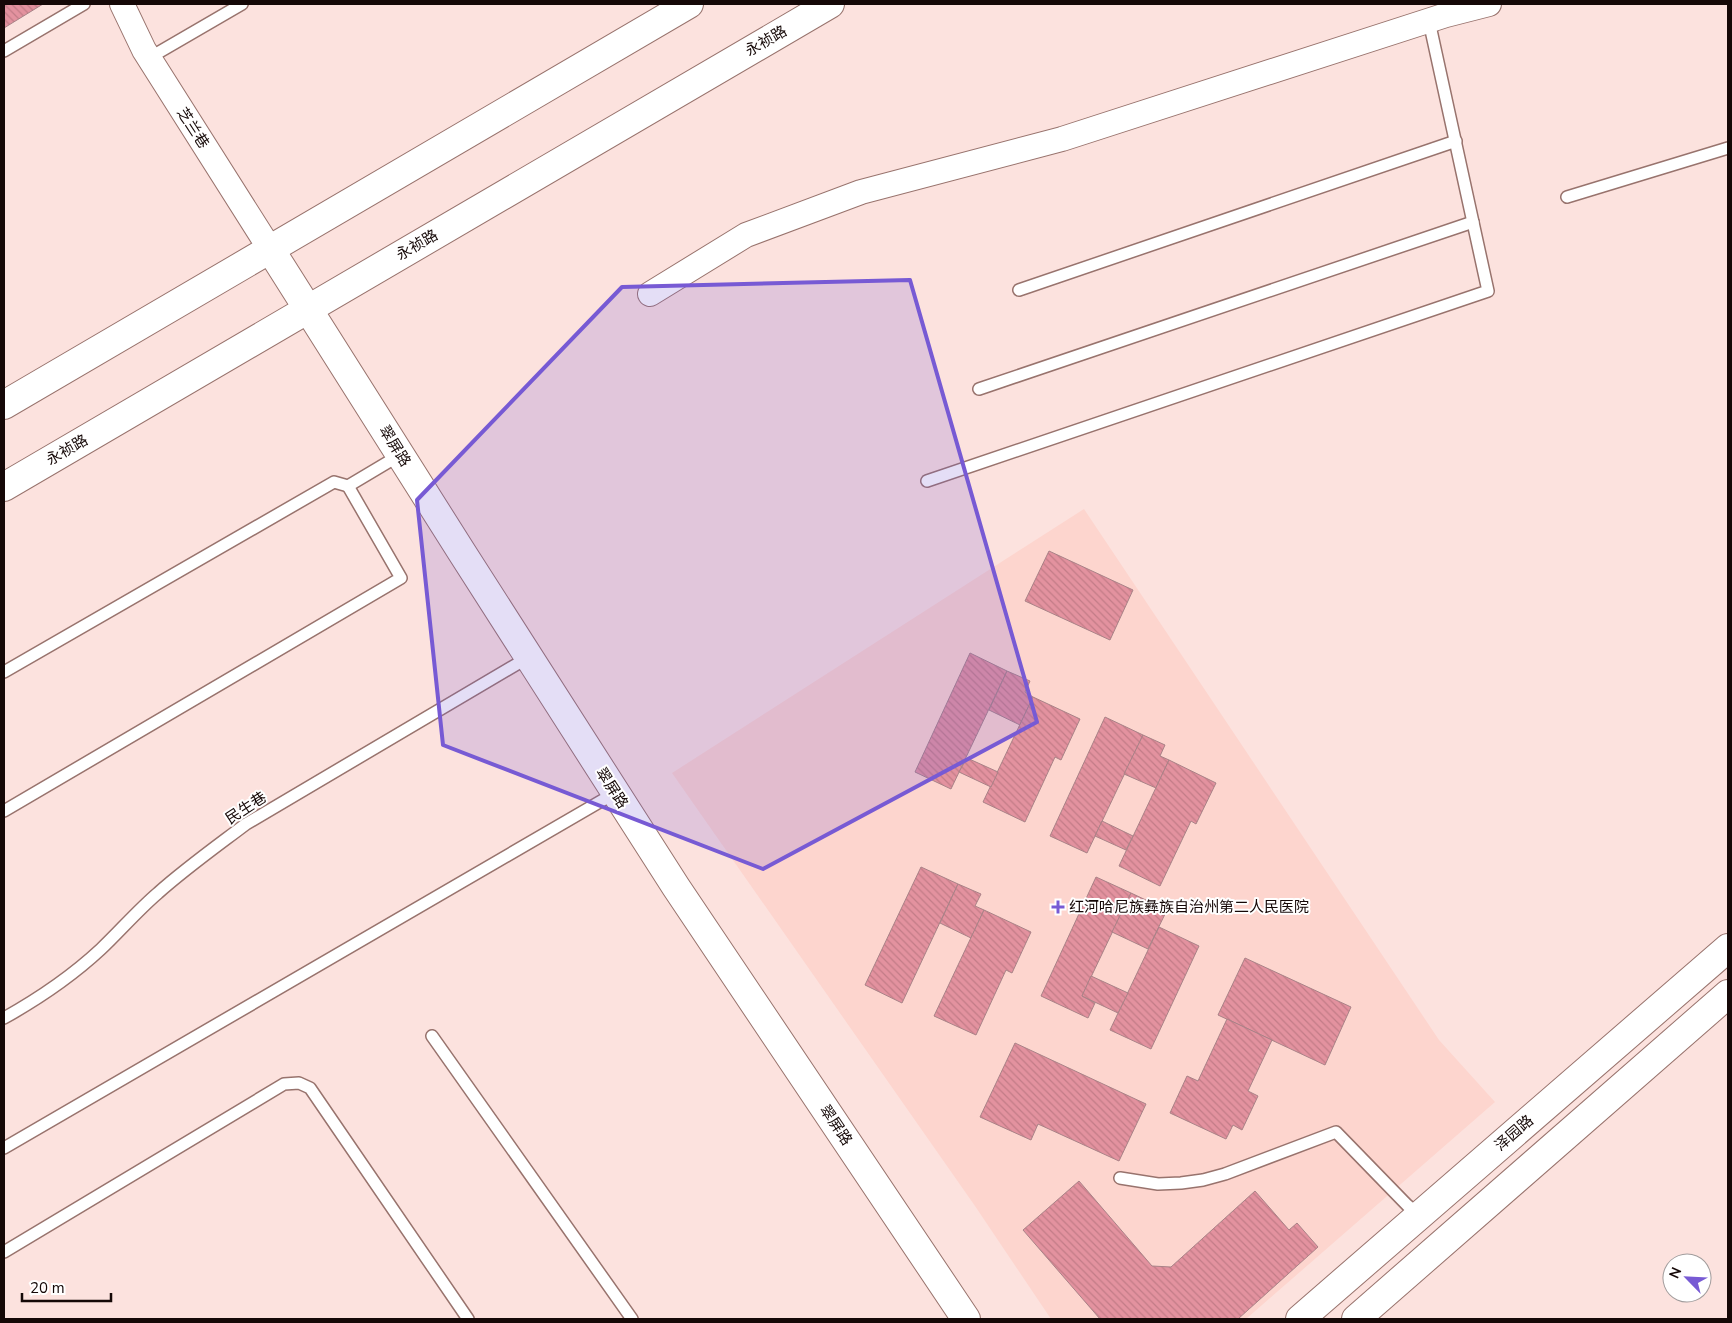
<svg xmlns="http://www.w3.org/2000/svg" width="1732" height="1323" font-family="'Nunito Sans','Noto Sans SC',sans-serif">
<defs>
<pattern id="building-back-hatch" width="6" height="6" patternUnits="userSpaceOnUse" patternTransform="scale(1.25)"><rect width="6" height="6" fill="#e3929f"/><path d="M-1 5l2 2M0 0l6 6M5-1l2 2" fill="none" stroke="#c27c87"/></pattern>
</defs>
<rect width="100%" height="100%" fill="#fce2de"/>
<polygon fill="#fdd5ce" points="1084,509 1439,1040 1495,1102 1246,1319 1051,1319 975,1206 672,773"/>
<g fill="url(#building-back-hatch)" stroke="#a98287">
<polygon points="4,4 43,4 4,28"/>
<polygon points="1049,551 1133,590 1110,640 1025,601"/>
<polygon points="970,653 1007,671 951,789 915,772"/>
<polygon points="1007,671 1030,681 1025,692 1033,697 1020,725 989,710"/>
<polygon points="1033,697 1080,719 1061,760 1055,757 1025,822 983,802"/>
<polygon points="1105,717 1143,735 1087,853 1050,836"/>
<polygon points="1143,735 1165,745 1160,756 1169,760 1156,788 1124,774"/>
<polygon points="967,758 998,772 991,787 959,772"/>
<polygon points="1169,760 1216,783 1196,824 1191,821 1160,886 1119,866"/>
<polygon points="1102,821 1133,836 1126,850 1095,836"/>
<polygon points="921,867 958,884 902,1003 865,985"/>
<polygon points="1096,877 1131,893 1082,996 1095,1003 1088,1018 1041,996"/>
<polygon points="958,884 981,894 975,906 984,910 971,938 940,923"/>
<polygon points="1131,893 1167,910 1148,949 1112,932"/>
<polygon points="984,910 1031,932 1012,973 1006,970 976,1035 934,1016"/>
<polygon points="1159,927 1199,946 1151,1049 1110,1030"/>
<polygon points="1245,958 1351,1007 1325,1065 1218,1015"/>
<polygon points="1091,976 1128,993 1118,1013 1082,996"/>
<polygon points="1227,1019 1272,1040 1248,1091 1258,1096 1242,1130 1233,1125 1226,1139 1170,1113 1187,1076 1198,1081"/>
<polygon points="1015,1043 1146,1104 1119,1161 1038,1124 1031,1140 980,1117"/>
<polygon points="1079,1181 1152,1266 1171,1267 1255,1191 1289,1230 1297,1223 1318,1247 1238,1319 1100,1319 1023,1230"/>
</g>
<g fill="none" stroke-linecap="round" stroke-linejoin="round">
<g stroke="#98736d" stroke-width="14">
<g id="service">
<polyline points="4,51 84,4"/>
<polyline points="149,58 242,4"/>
<polyline points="1567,197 1728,148"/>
<polyline points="1019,290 1456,141"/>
<polyline points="979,389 1473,222"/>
<polyline points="927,481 1488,291 1429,21"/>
<polyline points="4,672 334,482 348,486 400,455"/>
<polyline points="4,811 401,578 348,486"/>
<path d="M 4,1018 C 38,999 72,976 101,949 C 120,931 138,910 158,893 C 186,868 217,846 246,824 L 529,657"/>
<polyline points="432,1036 632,1319"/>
<polyline points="4,1148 615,793"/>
<polyline points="1120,1178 1158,1184 1181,1183 1203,1180 1225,1174 1336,1132 1407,1205 1419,1215"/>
<polyline points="4,1252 284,1084 299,1083 310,1088 468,1319"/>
</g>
</g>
<g stroke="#98736d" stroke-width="26">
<g id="minor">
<polyline points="122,4 144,50 270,249"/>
<polyline points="650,294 746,235 861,192 1062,139 1446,15 1489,4"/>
</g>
</g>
<g stroke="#98736d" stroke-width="30">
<g id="tertiary">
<polyline points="270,249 461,551 676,887 966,1319"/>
<polyline points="1300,1319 1728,948"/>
<polyline points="1356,1319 1728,994"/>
</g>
</g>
<g stroke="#98736d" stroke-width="30">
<g id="secondary">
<polyline points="4,405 689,4"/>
<polyline points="4,487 830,4"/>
</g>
</g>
<use href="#service" stroke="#fff" stroke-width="11"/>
<use href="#minor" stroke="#fff" stroke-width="24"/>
<use href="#tertiary" stroke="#fff" stroke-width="28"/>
<use href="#secondary" stroke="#fff" stroke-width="28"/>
</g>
<path fill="#775ad4" fill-opacity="0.2" stroke="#775ad4" stroke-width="4" stroke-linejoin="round" d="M 910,280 L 1037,722 L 763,869 L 443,745 L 417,500 L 622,287 Z"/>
<path fill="#775ad4" stroke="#fff" stroke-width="2" d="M1055.5 899.5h5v5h5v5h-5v5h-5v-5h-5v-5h5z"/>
<g text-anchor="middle" stroke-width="4" stroke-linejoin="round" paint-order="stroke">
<g font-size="15" fill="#150807" stroke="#fff">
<text transform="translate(766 41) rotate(-30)" y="5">永祯路</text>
<text transform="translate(193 128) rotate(57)" y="5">芝兰巷</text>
<text transform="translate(417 245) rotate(-30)" y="5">永祯路</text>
<text transform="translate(395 446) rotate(58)" y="5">翠屏路</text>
<text transform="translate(67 450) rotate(-30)" y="5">永祯路</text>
<text transform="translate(612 788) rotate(57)" y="5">翠屏路</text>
<text transform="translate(246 808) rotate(-33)" y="5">民生巷</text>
<text transform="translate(836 1125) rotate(56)" y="5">翠屏路</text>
<text transform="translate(1514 1133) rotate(-41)" y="5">泽园路</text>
</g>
<g font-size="15" fill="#150807" stroke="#fff" text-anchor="start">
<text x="1069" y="912">红河哈尼族彝族自治州第二人民医院</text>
</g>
</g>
<rect width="1732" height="1323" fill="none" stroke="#150807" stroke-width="10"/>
<g transform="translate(1687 1278) rotate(294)"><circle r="24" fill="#ffffff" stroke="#a19c9c"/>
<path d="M0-4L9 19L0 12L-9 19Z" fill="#775ad4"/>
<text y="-8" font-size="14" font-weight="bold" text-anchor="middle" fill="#150807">N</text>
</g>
<path d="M22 1293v8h89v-8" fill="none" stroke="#150807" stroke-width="2.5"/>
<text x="30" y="1293" font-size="15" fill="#150807" stroke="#ffffff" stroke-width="4" paint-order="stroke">20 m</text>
</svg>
